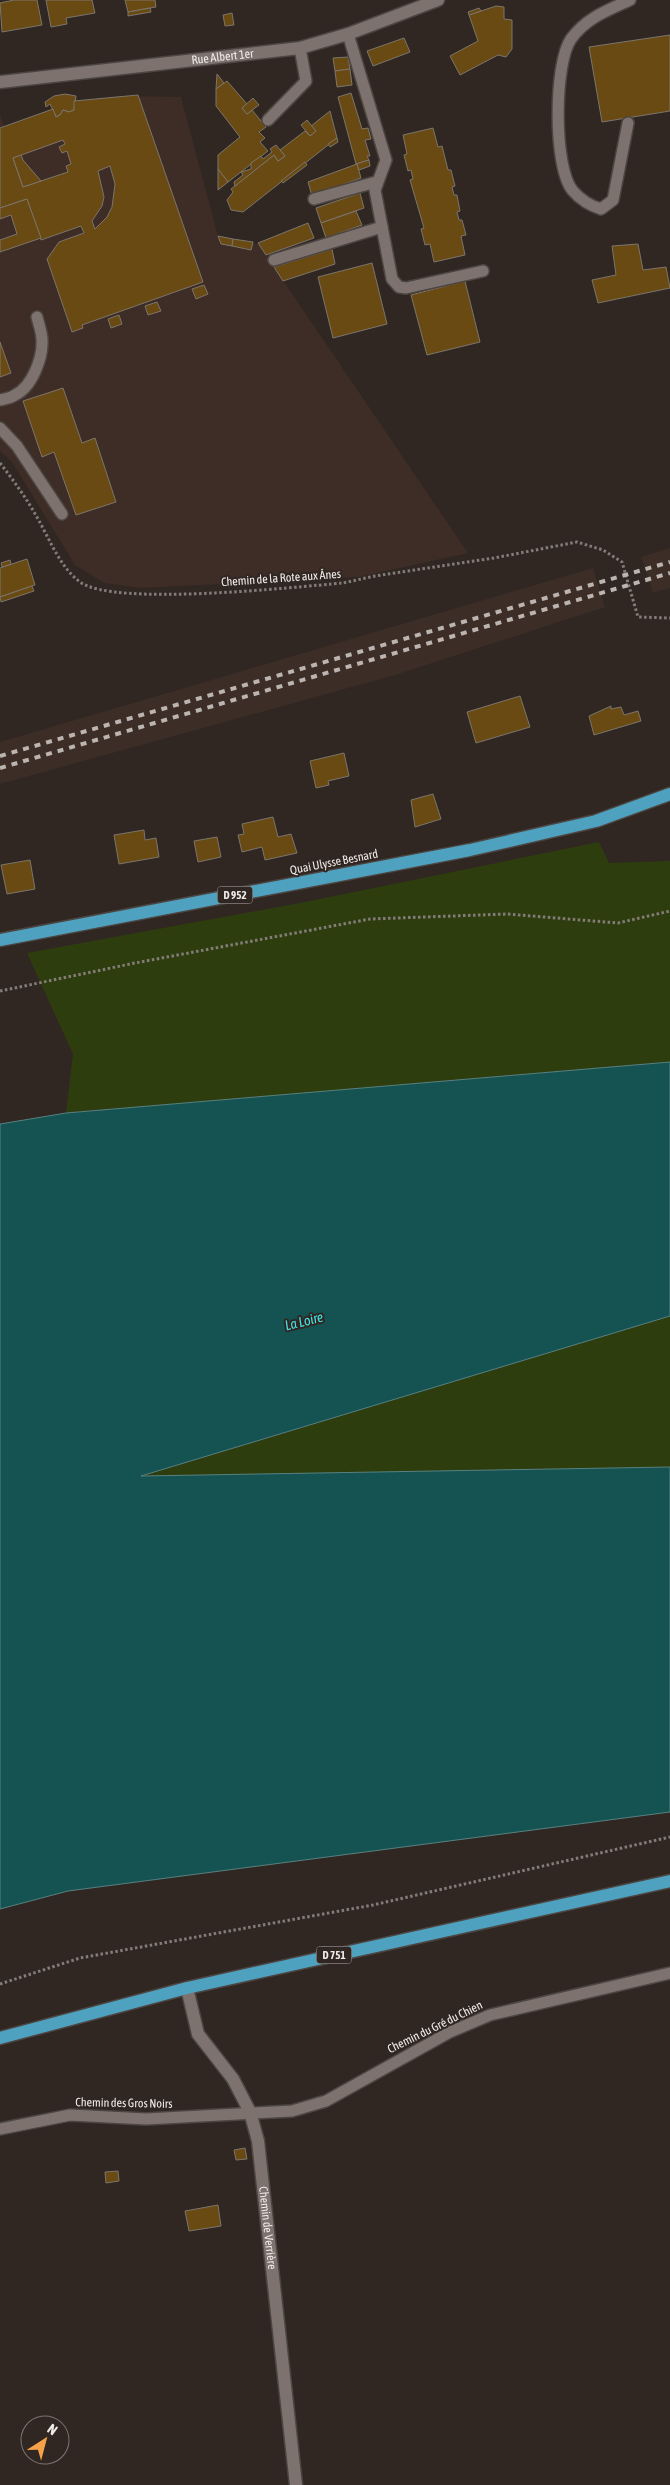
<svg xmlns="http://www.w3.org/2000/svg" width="670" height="2485" font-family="'Asap Condensed',sans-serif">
<rect width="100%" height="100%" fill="#302723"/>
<g fill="#3c2d26">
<polygon points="670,548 670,588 653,593 641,557"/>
<polygon points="593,568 605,607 395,675 0,784 0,742"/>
</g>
<polygon fill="#3e2c26" points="60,94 76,96 77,101 116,96 181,97 218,236 259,245 468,553 359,577 140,588 104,583 75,565 12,462 0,451 0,115 4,126 52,110 50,104 46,107 45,102"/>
<g fill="#2e3d0e">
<polygon points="599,842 609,863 670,861 670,1062 66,1113 73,1054 27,953 300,903"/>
<polygon points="670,1316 670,1467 139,1477"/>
</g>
<polygon fill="#155353" stroke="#57817f" points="670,1062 670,1316 141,1476 670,1467 670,1812 68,1891 0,1909 0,1124 66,1113"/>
<g fill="#6a4a13" stroke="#7b756c" fill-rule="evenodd">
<polygon points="14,0 37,0 42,25 2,32 0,3"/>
<polygon points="46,0 92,0 95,13 66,18 67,24 51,27"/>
<polygon points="125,0 155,0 156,7 128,12"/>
<polygon points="496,6 504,7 504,19 512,20 512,49 506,57 498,55 460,75 450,56 478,41 469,15"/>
<polygon points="150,8 151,12 128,16 128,12"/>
<polygon points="479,8 481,11 469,15 468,12"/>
<polygon points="232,13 234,25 225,26 223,15"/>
<polygon points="670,35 670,111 602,122 589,47"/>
<polygon points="404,38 410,52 373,66 367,51"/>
<polygon points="348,57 350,69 335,71 333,58"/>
<polygon points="350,69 352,85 337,87 335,71"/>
<polygon points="217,74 224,83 216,89"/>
<polygon points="227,81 247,104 242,108 247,114 252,110 266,127 259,132 265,138 260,142 268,151 228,182 218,169 218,155 240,137 216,106 216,89"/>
<polygon points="351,93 362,129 368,128 371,139 365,140 370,156 367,156 369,160 356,164 338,97"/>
<polygon points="65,94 76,96 74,110 69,112 63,110 60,115 56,117 50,104 46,107 45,102 54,96"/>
<path d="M 138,95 L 203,282 L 82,325 L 83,328 L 72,332 L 47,259 L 59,242 L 84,233 L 81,226 L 41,240 L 27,199 L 0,208 L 0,128 L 53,109 L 56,117 L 60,115 L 63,110 L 69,112 L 74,110 L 74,101 ZM 63,140 L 65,144 L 59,147 L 62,153 L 67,151 L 71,164 L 66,166 L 68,172 L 23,187 L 13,158 ZM 110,166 L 115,184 L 112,207 L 107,217 L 95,229 L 92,221 L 102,206 L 104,197 L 98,171 Z"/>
<polygon points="253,98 259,105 247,114 242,108"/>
<polygon points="330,111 337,138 243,212 231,210 227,200 233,192 231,189 274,155 278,161 285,156 280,150 305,131 310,136 316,131 311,126"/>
<polygon points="307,120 316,131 310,136 301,125"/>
<polygon points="433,128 438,147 442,146 448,170 451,170 455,186 452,187 454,195 457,195 460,211 457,212 459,220 462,220 466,235 461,236 465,255 434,262 430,244 425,245 421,229 424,228 410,180 413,179 411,170 408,171 404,155 407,154 403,135"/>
<polygon points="337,138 338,142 330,147 328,144"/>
<polygon points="276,145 285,156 278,161 274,155 235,186 234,182 243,175 241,172 251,169 251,163 261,156 263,159 272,152 270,149"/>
<polygon points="21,155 23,160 41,181 23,187 13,158"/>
<polygon points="369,160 370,166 359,170 356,164"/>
<polygon points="305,162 307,165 283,183 281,181"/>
<polygon points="357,164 361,178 312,196 308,182"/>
<polygon points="218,169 228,182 218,190"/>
<polygon points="360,193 364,208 321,223 316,208"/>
<polygon points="27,199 41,238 0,252 0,240 17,234 11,215 0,219 0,208"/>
<polygon points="356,211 362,225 326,238 321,223"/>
<polygon points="308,223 314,238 266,255 258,243"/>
<polygon points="218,236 233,239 232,246 221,244"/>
<polygon points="233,239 253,242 251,250 232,246"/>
<polygon points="638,244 643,270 666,267 670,288 598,303 592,280 616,275 612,246"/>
<polygon points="332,249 335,264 283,281 274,267"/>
<polygon points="372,263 387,324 333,338 318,277"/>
<polygon points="465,281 480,342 427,355 411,295"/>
<polygon points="204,285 208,294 196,299 192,289"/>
<polygon points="157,302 161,311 148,315 145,306"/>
<polygon points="119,315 122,324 111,328 108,319"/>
<polygon points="0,342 11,373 0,377"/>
<polygon points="63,388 82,443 95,438 116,502 76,515 54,452 42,457 23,401"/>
<polygon points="27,559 35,585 0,597 0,568"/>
<polygon points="10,560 11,564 2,567 1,563"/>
<polygon points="32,586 34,591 1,602 0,597"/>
<polygon points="520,696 530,727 476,743 467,712"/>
<polygon points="611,706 611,709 621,707 624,715 638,711 641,721 594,735 589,716"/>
<polygon points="344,753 349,776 328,781 329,785 316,788 310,761"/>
<polygon points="433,794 441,819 415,827 411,800"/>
<polygon points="273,817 278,837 291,834 297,853 265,860 262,847 242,852 238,835 244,834 242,824"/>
<polygon points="144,830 145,840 156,838 159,857 119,864 114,835"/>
<polygon points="217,837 221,857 198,862 194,841"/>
<polygon points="30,860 35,889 7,894 1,865"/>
<polygon points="245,2148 247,2159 236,2160 234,2150"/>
<polygon points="118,2171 119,2181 106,2183 105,2172"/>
<polygon points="218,2205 221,2226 189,2231 185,2211"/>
</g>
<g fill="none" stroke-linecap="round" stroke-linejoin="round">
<g stroke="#4c4541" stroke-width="14">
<g id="service">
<polyline points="348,34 386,160 375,190 392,279 399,287 406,288 483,271"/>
<polyline points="268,120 306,81 300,48"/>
<path d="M 628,123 L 613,200 L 601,209 C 591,206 580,199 573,191 C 553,168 554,63 571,39 C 586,18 608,10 630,0"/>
<polyline points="314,199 376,182"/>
<polyline points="274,260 382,227"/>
<path d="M 0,400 C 5,399 11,398 15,395 C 32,387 43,358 42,340 C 42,333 39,325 37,317"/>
<polyline points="0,428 17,446 62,514"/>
<polyline points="0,2129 70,2115 146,2119 292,2111 326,2101 450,2032 490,2015 670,1973"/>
</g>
</g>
<g stroke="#4c4541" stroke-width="15">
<g id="minor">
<path id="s1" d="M 187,1988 L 198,2034 L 233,2079 L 250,2112 L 258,2141 L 296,2485"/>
</g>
</g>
<g stroke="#4c4541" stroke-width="15">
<g id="tertiary">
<path id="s2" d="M 0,82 L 300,48 L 348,34 L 438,0"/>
</g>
</g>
<g stroke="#4c4541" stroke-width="15">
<g id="primary">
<polyline points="0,940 470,850 596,821 670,794"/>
<polyline points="0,2038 187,1988 670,1881"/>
</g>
</g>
<g stroke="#847c78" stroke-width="3" stroke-dasharray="2.5 2.5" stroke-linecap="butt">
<path d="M 0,463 C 14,481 27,499 38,519 C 50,540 60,567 80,582 C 114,607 294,587 343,583 L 375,576 L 494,558 L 577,542 L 603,550 L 622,562 L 638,617 L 670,618"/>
<polyline points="0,991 135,963 370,919 507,914 618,923 670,911"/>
<polyline points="0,1984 80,1958 373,1905 670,1837"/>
</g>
<use href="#service" stroke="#7d726d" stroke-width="11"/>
<use href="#minor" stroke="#7d726d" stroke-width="12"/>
<use href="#tertiary" stroke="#7d726d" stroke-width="12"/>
<use href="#primary" stroke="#4ea1bf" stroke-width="12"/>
<g stroke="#bbb4b0" stroke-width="4" stroke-dasharray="6 6" stroke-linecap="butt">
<polyline points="0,756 670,562"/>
<polyline points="0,768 670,573"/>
</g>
</g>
<g text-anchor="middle" stroke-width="4" stroke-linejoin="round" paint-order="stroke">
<g fill="#302723" stroke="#b7b0ac" stroke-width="1">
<rect x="217.5" y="886.5" width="35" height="17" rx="4"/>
<rect x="316.5" y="1946.5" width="35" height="17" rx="4"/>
</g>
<g font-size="11" font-weight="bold" fill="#f1ebe7">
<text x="235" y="899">D 952</text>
<text x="334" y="1959">D 751</text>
</g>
<g font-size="12" fill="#f1ebe7" stroke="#302723">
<text dy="4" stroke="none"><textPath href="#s2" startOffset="224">Rue Albert 1er</textPath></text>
<text transform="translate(281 578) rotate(-4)" y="4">Chemin de la Rote aux Ânes</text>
<text transform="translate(334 862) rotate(-11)" y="4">Quai Ulysse Besnard</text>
<text transform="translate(435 2027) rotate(-26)" y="4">Chemin du Gré du Chien</text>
<text transform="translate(124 2103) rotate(1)" y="4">Chemin des Gros Noirs</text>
<text dy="4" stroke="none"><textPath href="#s1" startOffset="259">Chemin de Verrière</textPath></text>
</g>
<g font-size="14" font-style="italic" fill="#41e7e7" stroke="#302723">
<text transform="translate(304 1321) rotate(-14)" y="5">La Loire</text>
</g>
</g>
<g transform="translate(45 2440) rotate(36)"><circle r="24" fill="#302723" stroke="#7d7571"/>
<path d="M0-4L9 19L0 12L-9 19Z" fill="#f6a248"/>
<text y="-8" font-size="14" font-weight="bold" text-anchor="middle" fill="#f1ebe7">N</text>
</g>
</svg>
